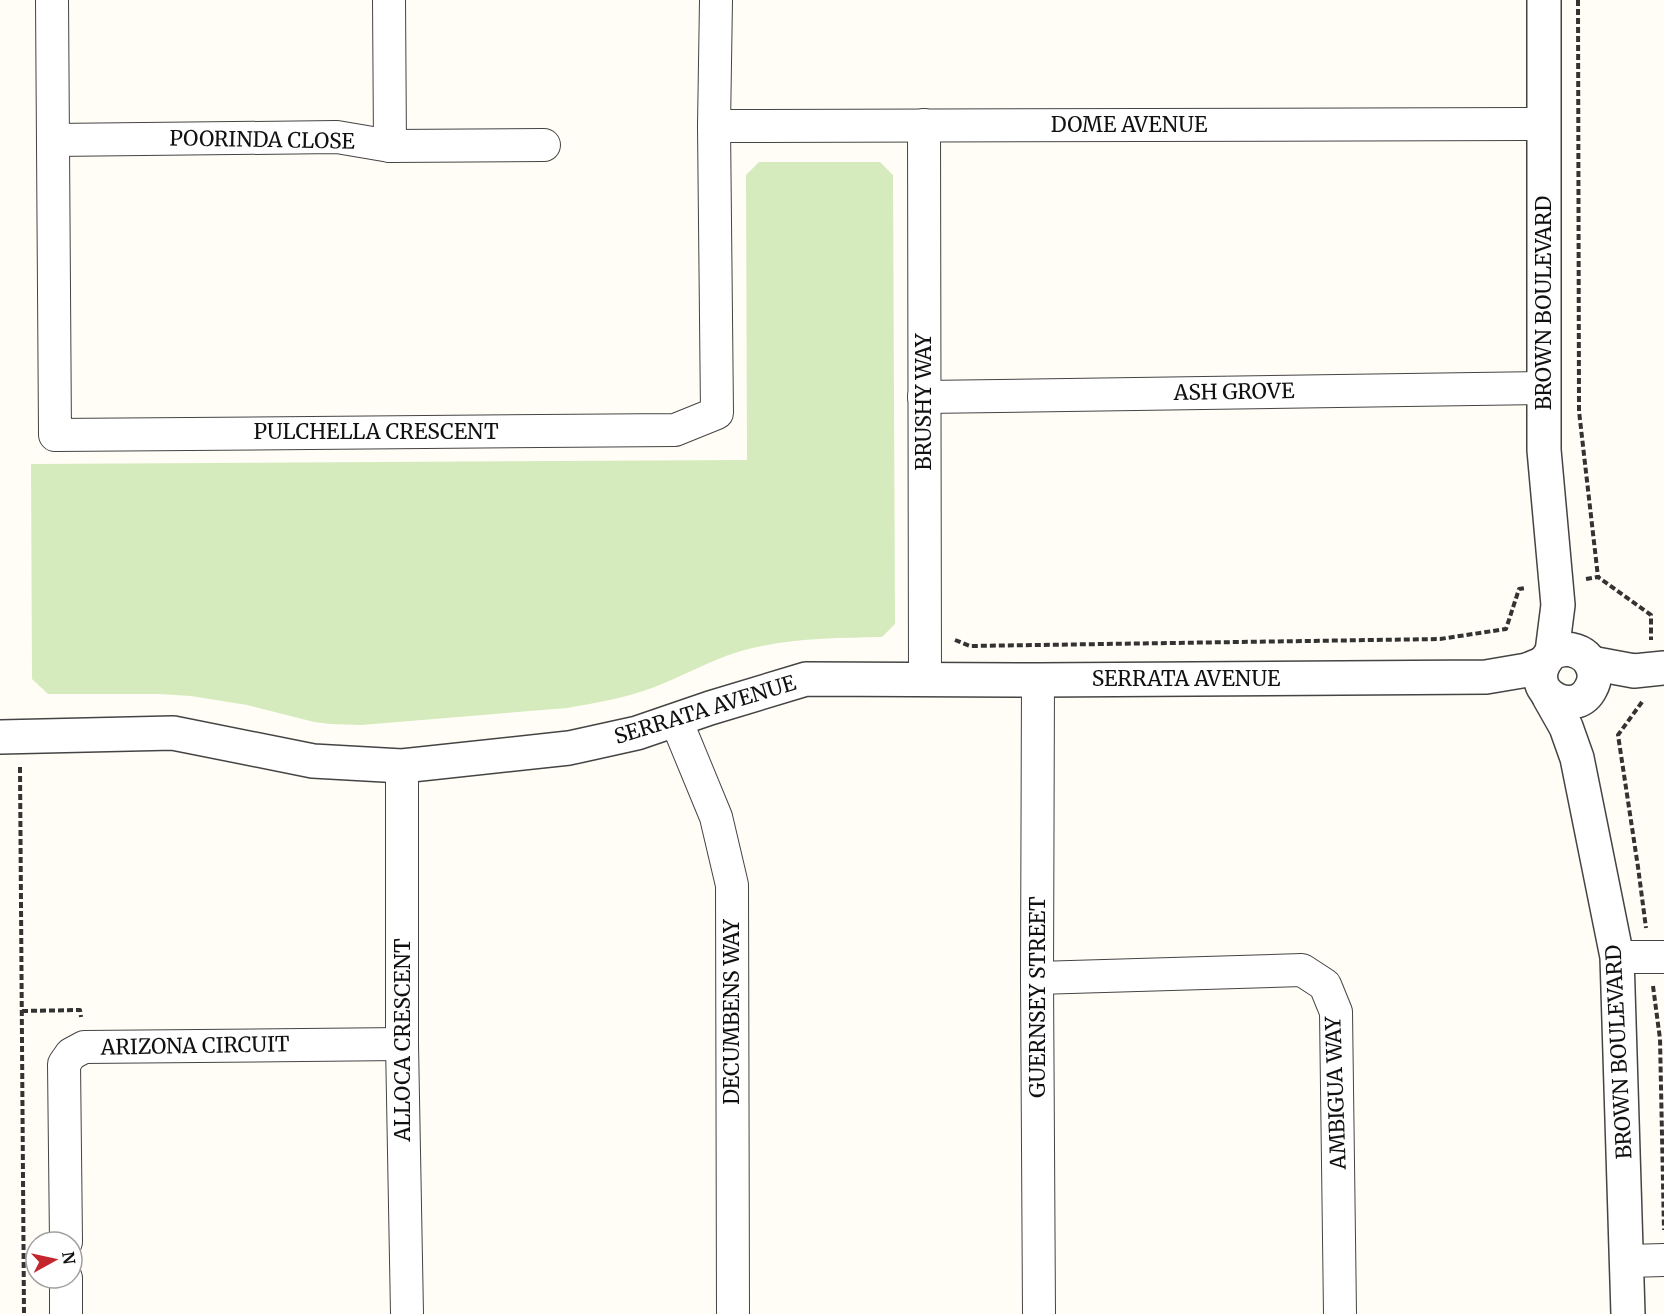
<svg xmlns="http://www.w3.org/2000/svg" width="1664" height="1314" font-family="Merriweather,serif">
<rect width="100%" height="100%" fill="#fffdf5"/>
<path fill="#d5ebbd" d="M 759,162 L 880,162 L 893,175 L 895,624 L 882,637 C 835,638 788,638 741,651 C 710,660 682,677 652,688 C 624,698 596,703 567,708 L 361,725 L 330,724 L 314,722 L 247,705 L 191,696 L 159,694 L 48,694 L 32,679 L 31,464 L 747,460 L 746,175 Z"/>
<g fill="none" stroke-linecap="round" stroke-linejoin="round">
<g stroke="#444" stroke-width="34">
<g id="minor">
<polyline points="52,0 55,435 675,430 717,413 714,126 716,0"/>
<polyline points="389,0 390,146"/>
<polyline points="924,125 925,679"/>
<polyline points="714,126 1544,124"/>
<polyline points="53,140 337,137 390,146 544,145"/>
<polyline points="924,397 1544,388"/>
<polyline points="1038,680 1037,978 1039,1314"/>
<polyline points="676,720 716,817 732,885 733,1314"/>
<polyline points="402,766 402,1044 407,1314"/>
<polyline points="1617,957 1664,957"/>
<polyline points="1037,978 1302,970 1325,985 1336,1012 1340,1314"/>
<polyline points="66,1242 64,1064 71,1054 84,1047 402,1044"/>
<polyline points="1628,1261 1664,1260"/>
<polyline points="66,1278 66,1314"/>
</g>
</g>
<g stroke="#444" stroke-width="36">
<g id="tertiary">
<polyline points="1544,0 1544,450 1558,605 1552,652"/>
<path d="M 1566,649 C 1577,650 1587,654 1592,666 C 1595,673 1595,681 1591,688 C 1577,717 1532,698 1542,668 C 1544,661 1549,657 1552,652 Z"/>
<polyline points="1591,663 1634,671 1664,668"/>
<polyline points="1549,697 1566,727 1577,758 1617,957 1628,1314"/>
<polyline points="0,737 173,733 313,761 402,766 569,748 637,733 710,708 806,679 1038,680 1486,677 1527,670 1544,663"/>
</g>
</g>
<g stroke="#333" stroke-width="4" stroke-dasharray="6 3" stroke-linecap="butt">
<polyline points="1578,0 1579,411 1598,577"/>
<polyline points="1586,579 1598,577 1651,615 1651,640"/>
<polyline points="955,640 970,646 1440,639 1506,629 1519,589 1525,588"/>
<polyline points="1642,702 1618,735 1638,867 1646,928"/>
<polyline points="20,767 24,1314"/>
<polyline points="1653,986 1660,1039 1664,1230"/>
<polyline points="22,1011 80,1010 81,1017"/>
</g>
<use href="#minor" stroke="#fff" stroke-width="32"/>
<use href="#tertiary" stroke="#fff" stroke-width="33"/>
</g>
<g text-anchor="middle" stroke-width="6" stroke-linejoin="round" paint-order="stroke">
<g font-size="21" fill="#111" stroke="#fff">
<text x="1129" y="132">DOME AVENUE</text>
<text transform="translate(262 140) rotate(1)" y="7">POORINDA CLOSE</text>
<text transform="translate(1544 303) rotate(-90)" y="7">BROWN BOULEVARD</text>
<text transform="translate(1234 392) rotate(-1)" y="7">ASH GROVE</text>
<text transform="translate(924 402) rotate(-90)" y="7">BRUSHY WAY</text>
<text x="376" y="439">PULCHELLA CRESCENT</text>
<text x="1186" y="686">SERRATA AVENUE</text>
<text transform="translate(705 710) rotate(-17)" y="7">SERRATA AVENUE</text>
<text transform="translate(1038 997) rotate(-90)" y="7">GUERNSEY STREET</text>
<text transform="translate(732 1012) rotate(-90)" y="7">DECUMBENS WAY</text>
<text transform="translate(403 1040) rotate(-90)" y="7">ALLOCA CRESCENT</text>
<text transform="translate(195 1046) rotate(-1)" y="7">ARIZONA CIRCUIT</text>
<text transform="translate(1619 1052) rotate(-93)" y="7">BROWN BOULEVARD</text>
<text transform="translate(1336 1093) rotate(-92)" y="7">AMBIGUA WAY</text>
</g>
</g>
<g transform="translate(54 1260) rotate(82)"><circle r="28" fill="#ffffff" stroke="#a0a0a0" stroke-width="1.5"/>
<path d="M0-4.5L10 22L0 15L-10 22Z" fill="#c4262e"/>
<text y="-9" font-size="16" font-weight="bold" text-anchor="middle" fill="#111111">N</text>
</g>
</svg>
